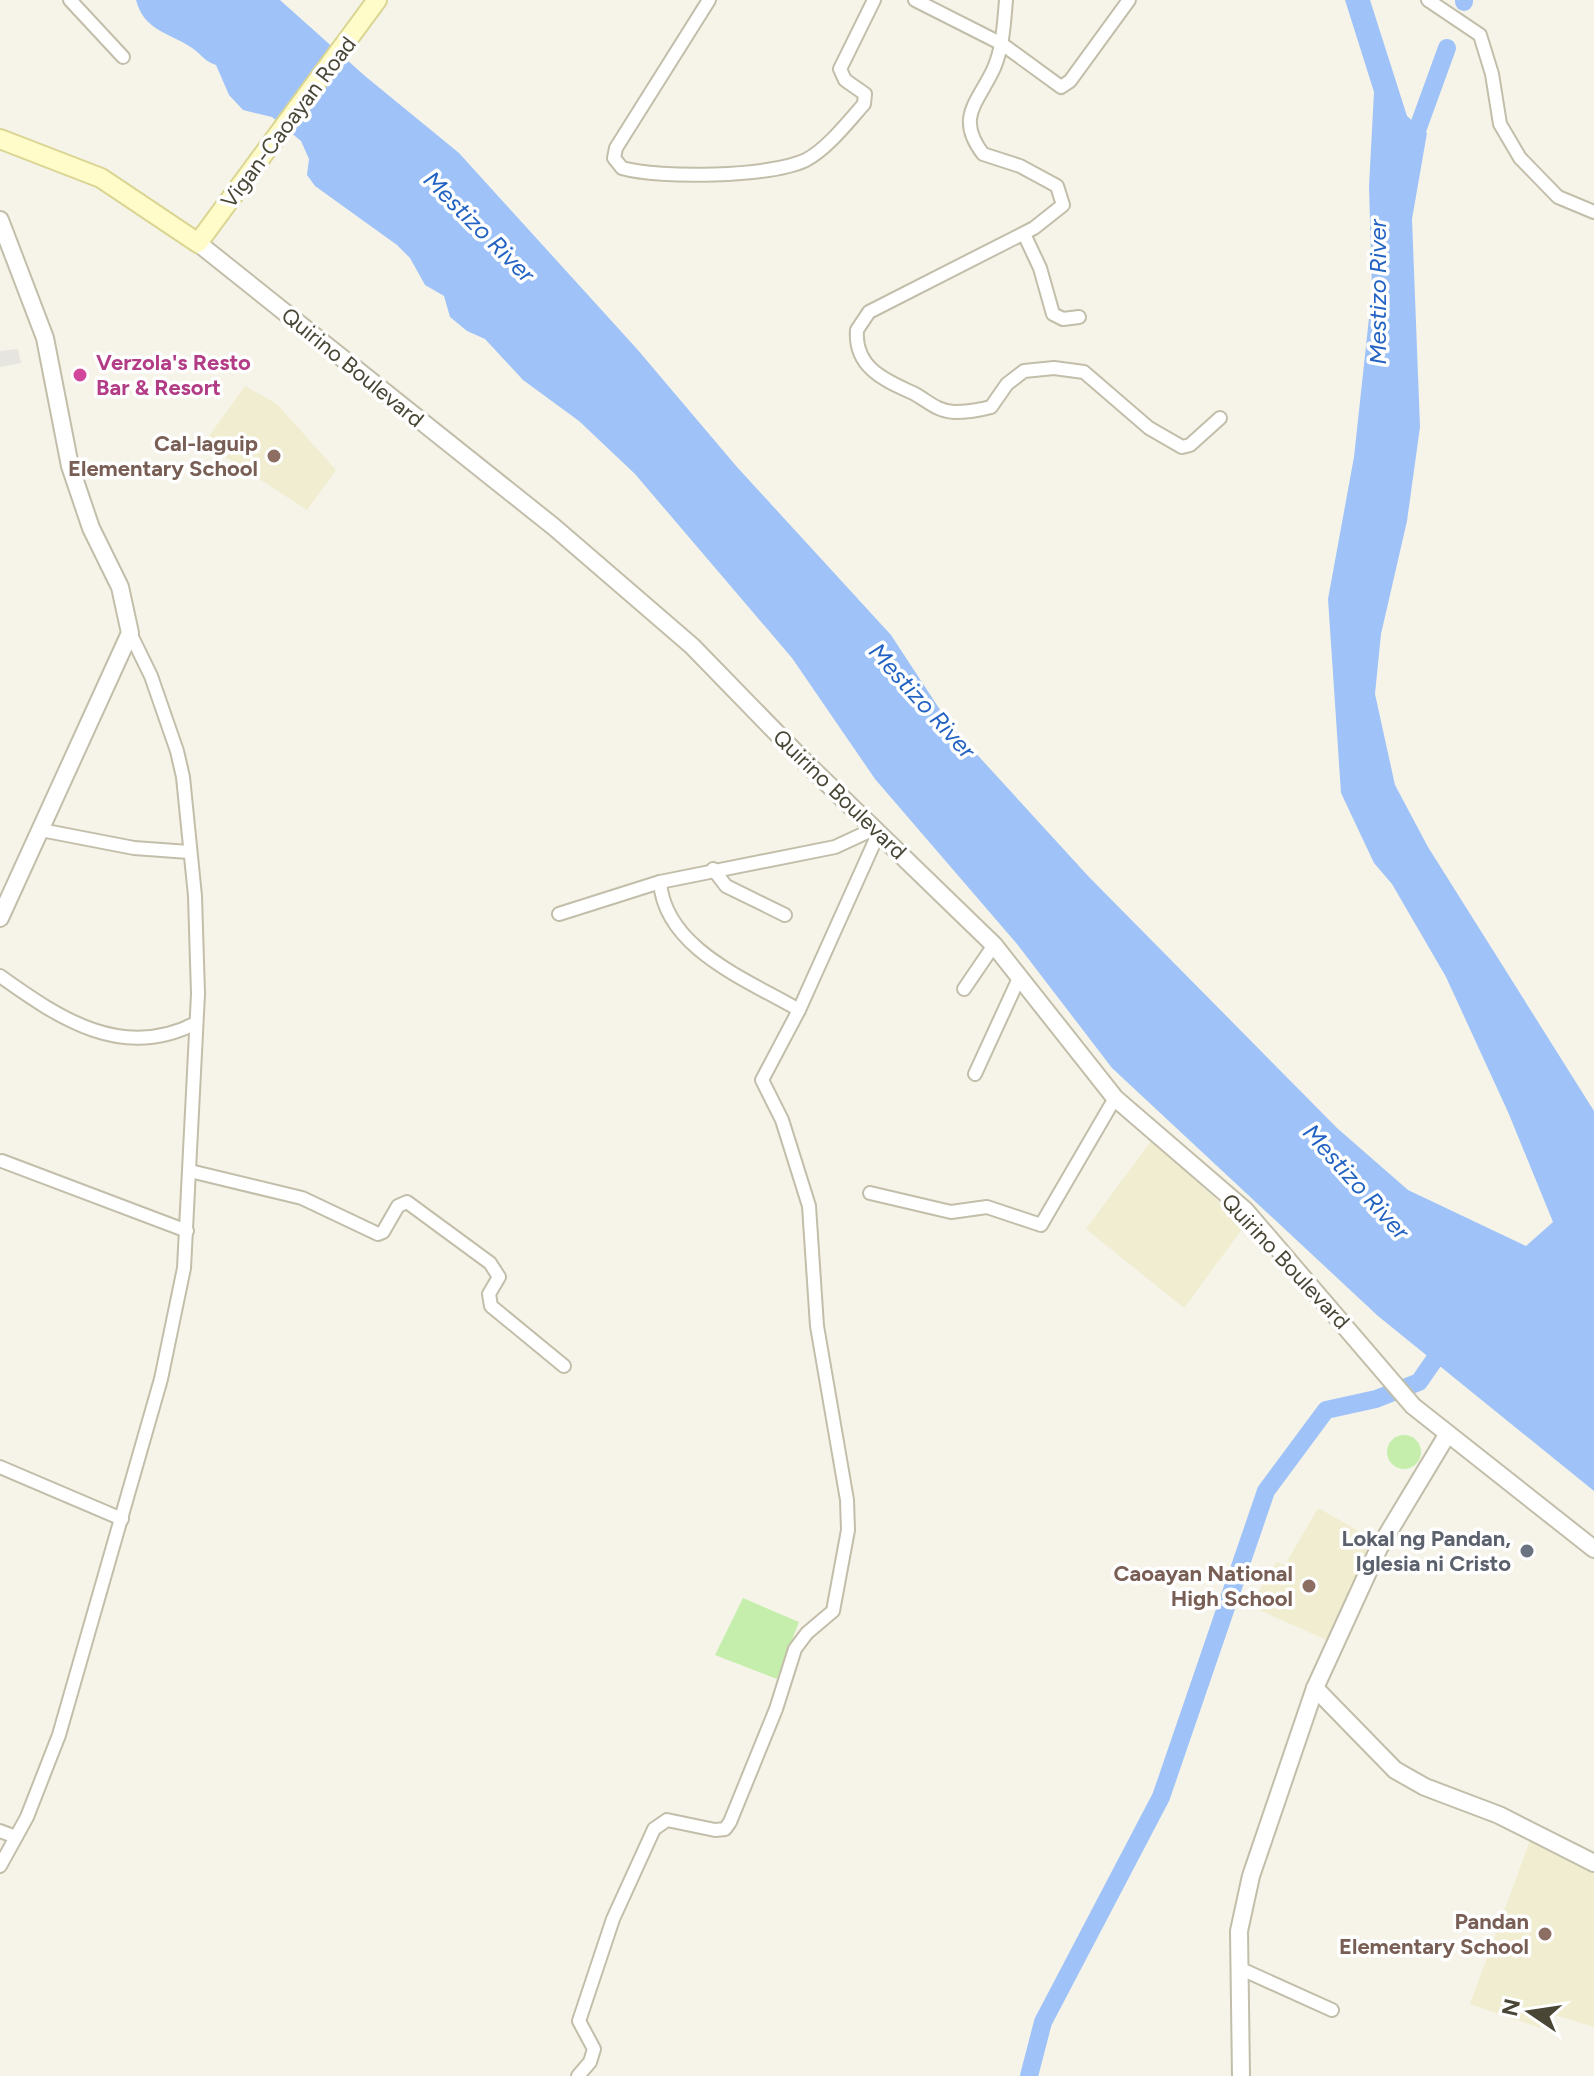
<svg xmlns="http://www.w3.org/2000/svg" width="1594" height="2076" font-family="Figtree,sans-serif">
<rect width="100%" height="100%" fill="#f6f4e8"/>
<g fill="#f0edd1">
<polygon points="245,386 277,404 336,470 307,510 204,443"/>
<polygon points="1151,1141 1245,1225 1184,1308 1086,1229"/>
<polygon points="1318,1508 1377,1541 1331,1642 1250,1606 1276,1562 1285,1565"/>
<polygon points="1532,1835 1594,1864 1594,2027 1548,2013 1540,2028 1470,2004"/>
</g>
<g fill="#c5eead">
<circle cx="1404" cy="1452" r="17"/>
<polygon points="743,1598 799,1622 777,1679 715,1655"/>
</g>
<polygon fill="#e7e5e0" points="18,349 21,363 0,367 0,351"/>
<path fill="#9fc3f8" d="M 136,0 L 280,0 L 365,76 L 459,153 L 637,349 L 737,467 L 891,635 L 950,725 L 1089,877 L 1337,1128 L 1408,1190 L 1526,1246 L 1553,1222 L 1508,1112 L 1446,977 L 1392,884 L 1374,863 L 1341,793 L 1328,599 L 1354,457 L 1372,290 L 1369,186 L 1374,92 L 1345,0 L 1370,0 L 1407,116 L 1427,133 L 1412,219 L 1420,427 L 1407,521 L 1381,634 L 1375,694 L 1395,785 L 1428,847 L 1594,1111 L 1594,1491 L 1378,1316 L 1112,1068 L 1017,944 L 875,779 L 792,658 L 635,474 L 579,421 L 523,380 L 485,339 L 467,331 L 450,317 L 444,296 L 425,285 L 410,258 L 397,245 L 315,186 L 307,175 L 309,159 L 301,141 L 272,117 L 243,110 L 229,95 L 216,65 C 203,61 200,52 189,46 C 167,32 144,30 136,0 Z"/>
<g fill="none" stroke-linecap="round" stroke-linejoin="round">
<g stroke="#9fc3f8" stroke-width="18">
<polyline points="1464,2 1464,0"/>
<polyline points="1411,147 1447,48"/>
<polyline points="1029,2076 1043,2022 1161,1797 1266,1491 1326,1410 1376,1399 1419,1382 1446,1343"/>
</g>
<g stroke="#c2beaa" stroke-width="16">
<g id="minor">
<polyline points="70,0 123,57"/>
<path d="M 709,0 L 616,148 L 614,158 L 622,168 C 660,179 770,177 806,160 C 828,148 847,123 864,104 L 865,94 L 845,80 L 840,69 L 874,0"/>
<polyline points="915,0 1002,44 1061,87 1070,81 1129,0"/>
<path d="M 1006,0 C 1004,23 1003,47 994,68 C 978,103 955,117 983,154 L 1020,166 L 1057,186 L 1063,205 L 1034,228 L 869,312 L 857,330 C 854,369 887,381 915,394 C 929,402 937,411 954,412 C 967,412 980,410 991,407 L 1007,384 L 1024,371 L 1054,368 L 1084,372 L 1149,428 L 1182,447 L 1190,445 L 1220,418"/>
<polyline points="1428,0 1480,35 1492,74 1500,124 1520,158 1558,197 1594,212"/>
<polyline points="1024,234 1040,268 1053,314 1063,319 1079,317"/>
<polyline points="41,830 134,848 189,852"/>
<polyline points="713,869 726,886 785,915"/>
<path d="M 660,882 C 665,949 748,980 799,1010"/>
<polyline points="559,914 660,882 835,847 876,828"/>
<path d="M 0,976 C 60,1019 123,1061 196,1023"/>
<polyline points="964,989 994,945"/>
<polyline points="975,1074 1020,976"/>
<polyline points="2,1161 187,1231"/>
<polyline points="190,1171 302,1198 378,1234 383,1232 398,1206 407,1202 490,1263 499,1277 489,1294 491,1306 564,1366"/>
<polyline points="870,1193 951,1212 987,1207 1041,1225 1115,1098"/>
<polyline points="0,1467 122,1519"/>
<polyline points="0,1831 16,1837"/>
<polyline points="0,1866 27,1817 59,1735 161,1379 184,1268 198,994 195,896 183,777 177,751 151,676 130,633"/>
<polyline points="1239,1968 1332,2010"/>
<polyline points="578,2076 590,2062 594,2049 579,2021 613,1919 654,1829 667,1820 715,1830 725,1829 730,1822 776,1709 795,1649 807,1633 833,1611 848,1530 847,1500 817,1326 809,1206 782,1120 762,1080 799,1010 879,832"/>
</g>
</g>
<g stroke="#c2beaa" stroke-width="20">
<g id="tertiary">
<polyline points="0,220 45,338 70,466 91,528 120,587 130,633 0,918"/>
<polyline points="198,243 554,527 692,646 801,758 994,945 1115,1098 1245,1210 1413,1406 1594,1549"/>
<polyline points="1315,1688 1395,1770 1425,1787 1499,1815 1594,1863"/>
<polyline points="1241,2076 1239,1931 1251,1876 1315,1688 1379,1548 1447,1435"/>
</g>
</g>
<g stroke="#dad593" stroke-width="22">
<polyline id="secondary" points="0,139 101,178 198,243 377,0"/>
</g>
<use href="#minor" stroke="#fff" stroke-width="12"/>
<use href="#tertiary" stroke="#fff" stroke-width="16"/>
<use href="#secondary" stroke="#fffcc9" stroke-width="18"/>
</g>
<circle fill="#d1479c" stroke="#fff" stroke-width="3" cx="80" cy="375" r="8"/>
<g fill="#8d6e63" stroke="#fff" stroke-width="3">
<circle cx="274" cy="456" r="8"/>
<circle cx="1309" cy="1586" r="8"/>
<circle cx="1545" cy="1934" r="8"/>
</g>
<circle fill="#6b7280" stroke="#fff" stroke-width="3" cx="1527" cy="1551" r="8"/>
<g text-anchor="middle" stroke-width="7" stroke-linejoin="round" paint-order="stroke">
<g font-size="22" fill="#4a4636" stroke="#fff">
<text transform="translate(288 122) rotate(-53)" y="8">Vigan-Caoayan Road</text>
<text transform="translate(353 367) rotate(39)" y="8">Quirino Boulevard</text>
<text transform="translate(840 794) rotate(44)" y="8">Quirino Boulevard</text>
<text transform="translate(1286 1261) rotate(47)" y="8">Quirino Boulevard</text>
</g>
<g font-size="22" font-weight="bold" fill="#b23c85" stroke="#fff" text-anchor="start">
<text x="96" y="370">Verzola's Resto<tspan x="96" dy="25">Bar &amp; Resort</tspan></text>
</g>
<g font-size="22" font-weight="bold" fill="#785e54" stroke="#fff" text-anchor="end">
<text x="258" y="451">Cal-laguip<tspan x="258" dy="25">Elementary School</tspan></text>
<text x="1293" y="1581">Caoayan National<tspan x="1293" dy="25">High School</tspan></text>
<text x="1529" y="1929">Pandan<tspan x="1529" dy="25">Elementary School</tspan></text>
</g>
<g font-size="22" font-weight="bold" fill="#5b616d" stroke="#fff" text-anchor="end">
<text x="1511" y="1546">Lokal ng Pandan,<tspan x="1511" dy="25">Iglesia ni Cristo</tspan></text>
</g>
<g font-size="24" font-style="italic" fill="#2262c2" stroke="#fff">
<text transform="translate(479 227) rotate(45)" y="8">Mestizo River</text>
<text transform="translate(1378 292) rotate(-90)" y="8">Mestizo River</text>
<text transform="translate(922 701) rotate(48)" y="8">Mestizo River</text>
<text transform="translate(1356 1182) rotate(48)" y="8">Mestizo River</text>
</g>
</g>
<g transform="translate(1530 2012) rotate(283)" stroke="#ffffff" stroke-width="6" paint-order="stroke">
<path d="M0-6L14 30L0 20L-14 30Z" fill="#4a4636"/>
<text y="-12" font-size="22" font-weight="bold" text-anchor="middle" fill="#4a4636">N</text>
</g>
</svg>
